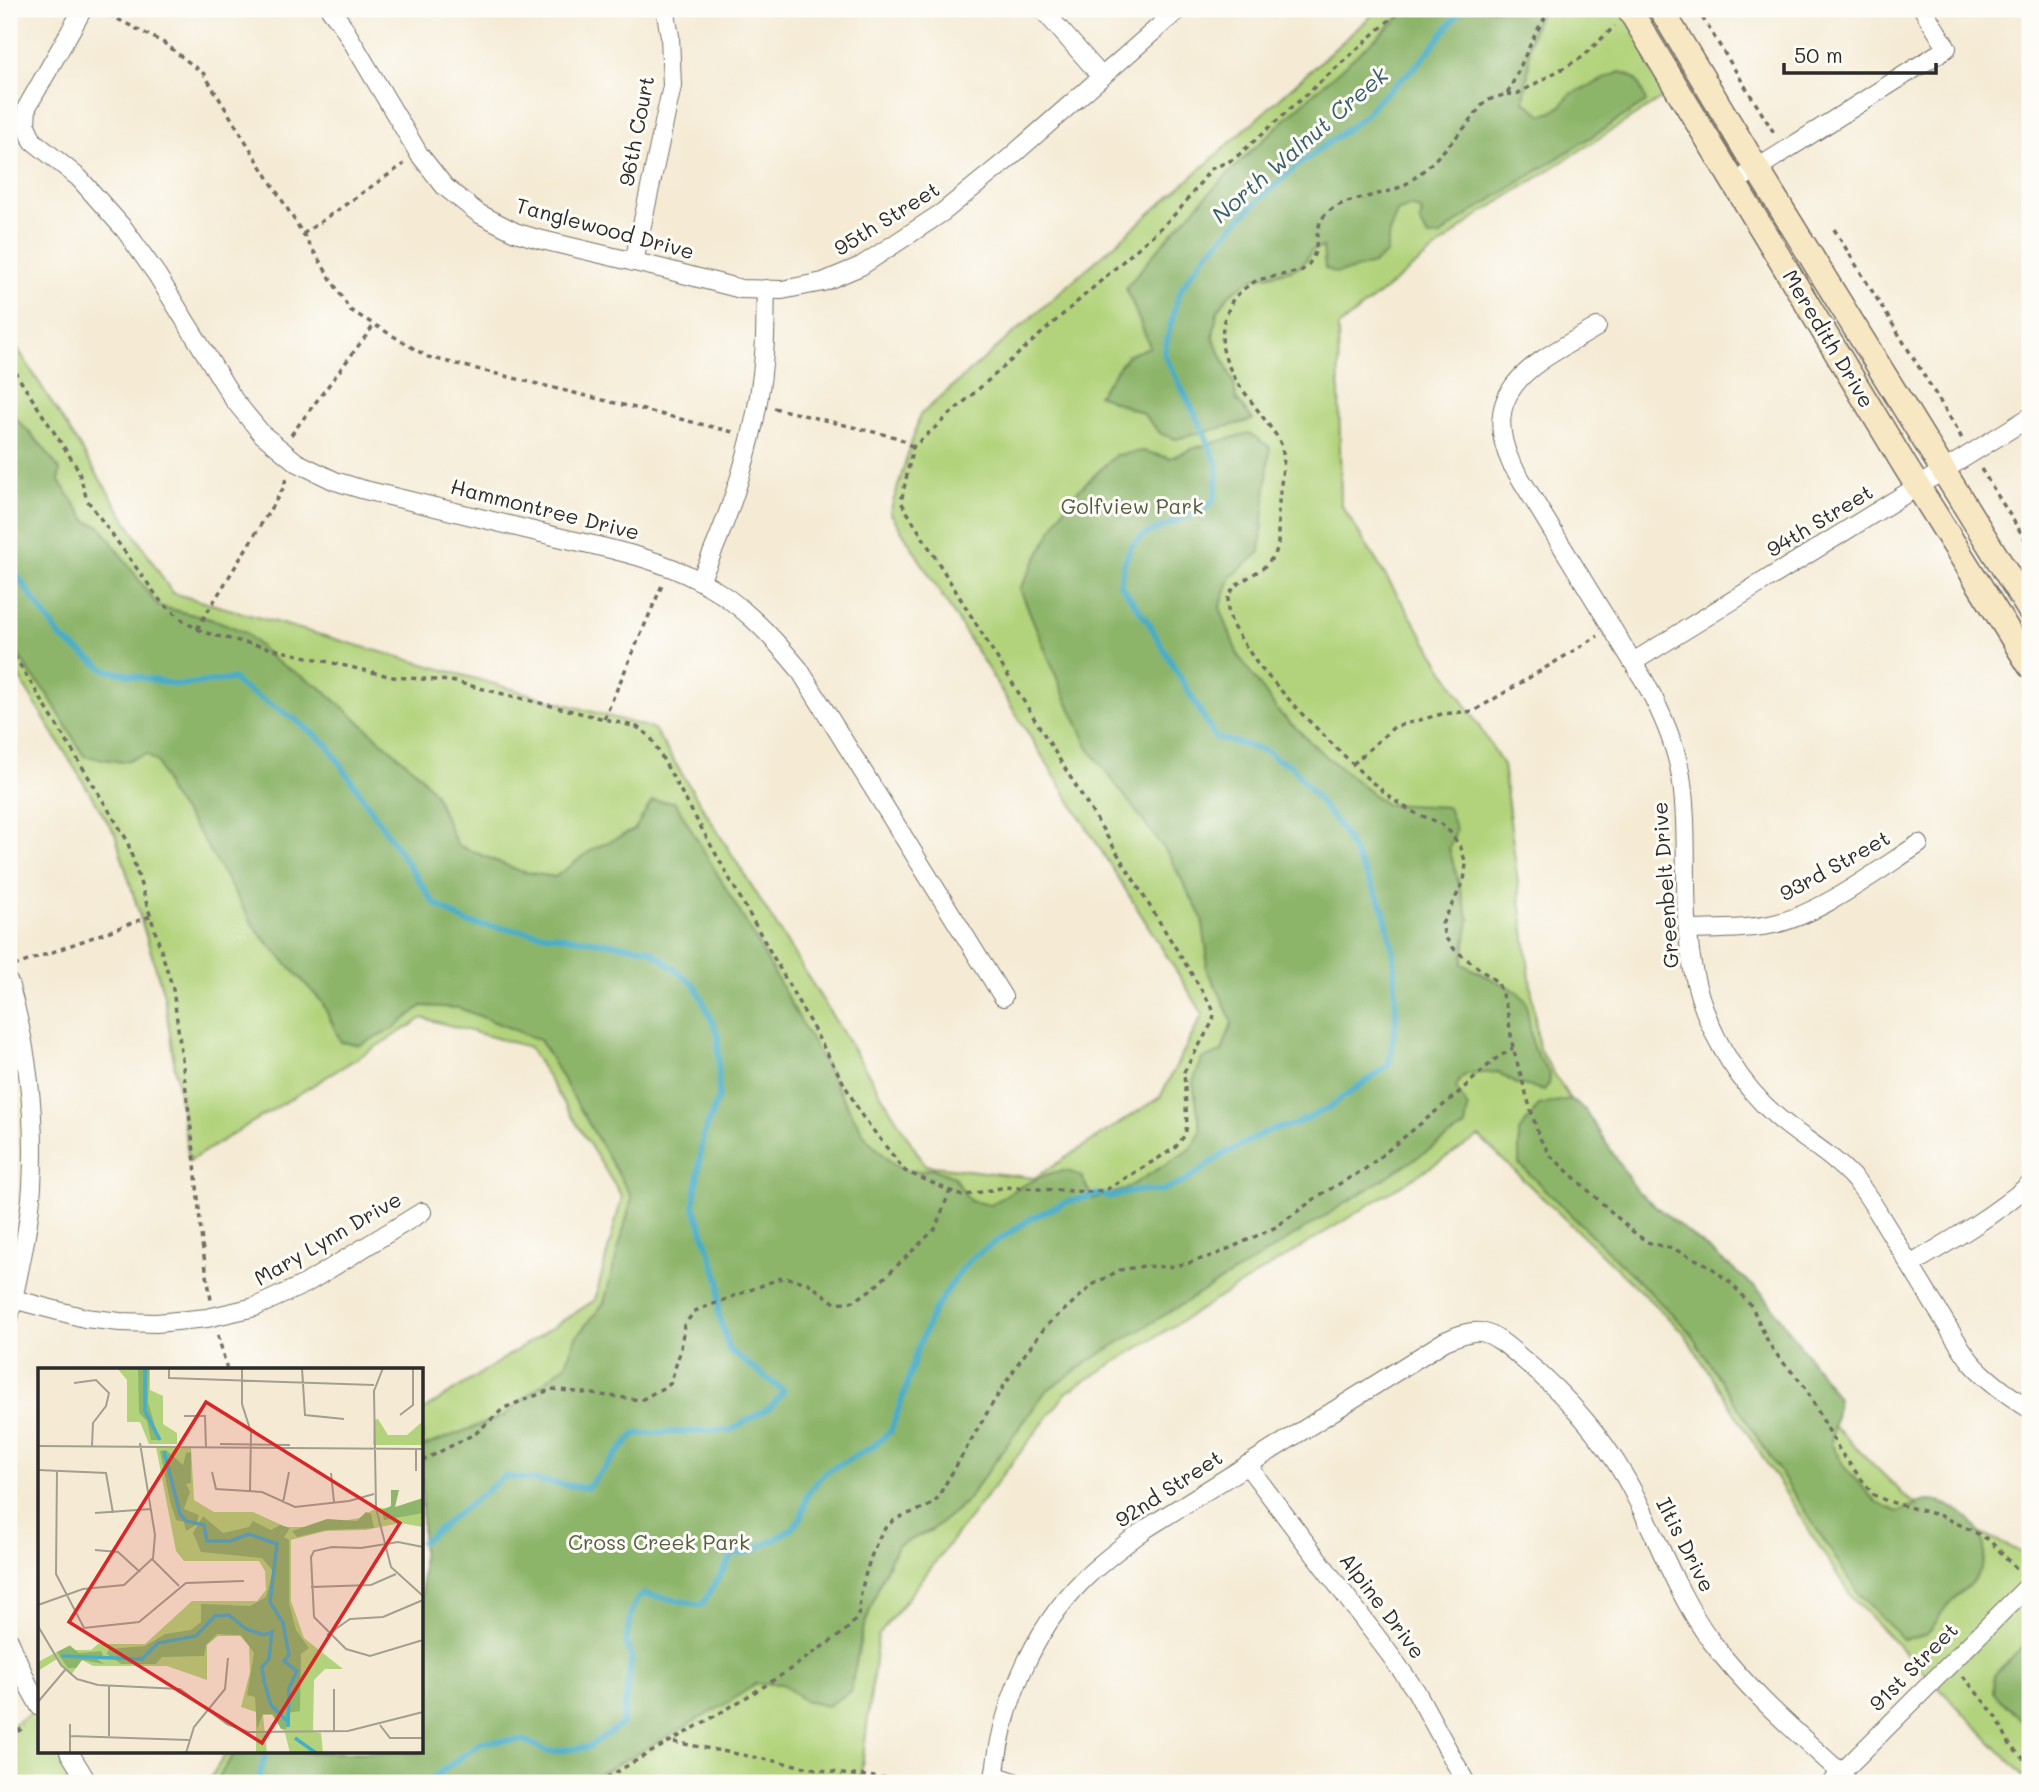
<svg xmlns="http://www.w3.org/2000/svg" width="2039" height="1792" font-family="Mali,sans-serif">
<rect width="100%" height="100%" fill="#fdfcf7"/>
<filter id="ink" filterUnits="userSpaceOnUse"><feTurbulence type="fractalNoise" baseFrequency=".0143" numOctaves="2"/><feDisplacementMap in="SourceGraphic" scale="14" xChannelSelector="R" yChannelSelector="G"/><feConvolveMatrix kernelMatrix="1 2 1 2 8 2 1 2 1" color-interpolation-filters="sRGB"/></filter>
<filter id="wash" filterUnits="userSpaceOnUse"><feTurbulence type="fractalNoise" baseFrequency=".00686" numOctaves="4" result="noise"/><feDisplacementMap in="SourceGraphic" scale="28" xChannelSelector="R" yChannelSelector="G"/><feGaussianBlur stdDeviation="1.57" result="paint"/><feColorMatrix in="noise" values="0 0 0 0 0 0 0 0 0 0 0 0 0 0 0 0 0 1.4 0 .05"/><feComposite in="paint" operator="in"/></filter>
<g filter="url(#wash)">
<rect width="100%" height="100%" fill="#f5ebd5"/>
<g fill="#b2d37b" stroke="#6e7f53" stroke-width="2">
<polygon points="1379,9 1629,9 1678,88 1477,216 1338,327 1341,504 1503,765 1539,1049 1635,1205 1833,1425 1909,1500 2025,1554 2030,1559 2030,1782 1852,1598 1684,1333 1479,1137 1067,1392 878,1636 860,1783 207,1783 227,1752 422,1752 422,1411 595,1300 622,1197 529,1047 423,1018 189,1161 164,995 115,834 9,661 9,335 172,593 654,729 925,1165 1034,1178 1160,1097 1203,1014 890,512 920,415 1203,167"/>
<polygon points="40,1707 40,1752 80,1752 72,1757 84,1783 9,1783 9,1727"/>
</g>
<g fill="#8db56b" stroke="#5c704b" stroke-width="2">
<path d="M 1409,9 L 1544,9 C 1528,29 1530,49 1528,73 C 1527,82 1525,92 1524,101 L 1543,115 L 1552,112 L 1561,106 L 1570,94 L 1620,72 C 1637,75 1641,86 1646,102 L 1460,220 L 1440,236 L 1428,237 L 1420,222 L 1422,211 L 1411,206 L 1397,212 L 1389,233 L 1386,254 L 1373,264 L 1348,271 L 1336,273 L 1325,268 L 1323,247 L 1311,251 L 1303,265 L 1291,270 L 1252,279 L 1230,294 L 1217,312 L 1213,337 L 1234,383 L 1236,399 L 1253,420 L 1176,439 L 1161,434 L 1142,413 L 1098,395 L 1128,355 L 1150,347 L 1126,288 C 1209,182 1309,97 1409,9 Z"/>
<path d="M 9,411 L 42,446 L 60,470 L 59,481 L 87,521 L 100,526 L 158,606 L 218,621 L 245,632 L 274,660 L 320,687 L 418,773 L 434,792 L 457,845 L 520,871 L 555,877 L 593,849 L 634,830 L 652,801 L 675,802 L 752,933 L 848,1107 L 867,1139 L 894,1165 L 905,1171 L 922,1171 L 932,1168 L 954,1177 L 970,1201 L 991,1205 C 1006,1194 1048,1169 1066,1171 C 1071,1171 1077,1175 1082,1177 L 1093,1199 L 1124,1190 L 1192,1148 L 1201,1131 L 1193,1082 L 1202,1059 L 1222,1052 L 1232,1022 L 1219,992 L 1206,969 L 1207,952 L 1202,918 L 1168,854 L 1090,750 L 1064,695 L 1020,589 L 1069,499 L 1116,455 L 1143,451 L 1170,458 L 1195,448 L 1249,433 L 1270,447 L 1260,552 L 1231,577 L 1220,607 L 1238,655 L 1278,711 L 1322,753 L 1385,804 L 1448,807 L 1456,831 L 1449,848 L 1469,920 L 1462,964 L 1518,992 L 1526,1002 L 1533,1048 L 1550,1075 L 1549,1084 L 1544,1090 L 1514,1083 L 1498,1072 L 1467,1074 L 1460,1079 L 1456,1088 L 1468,1108 L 1465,1127 L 1267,1253 L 1097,1356 L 1046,1391 L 965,1503 L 932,1530 L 897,1546 L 881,1580 L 862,1633 L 850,1692 L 827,1706 L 805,1701 L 782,1684 L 755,1684 L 731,1701 L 583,1783 L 215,1783 L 235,1752 L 422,1752 L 422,1447 L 503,1416 L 566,1364 L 576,1337 L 604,1303 L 632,1198 L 540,1040 L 459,1008 L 422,1006 L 393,1029 L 360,1045 L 341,1042 L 322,1002 L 257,931 L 201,836 L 169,793 L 158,763 L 147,754 L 122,762 L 84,756 L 48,695 L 29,672 L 9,640 Z"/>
<path d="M 1570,1099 L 1585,1110 L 1637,1191 L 1763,1294 L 1838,1398 L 1831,1444 L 1845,1468 L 1876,1502 L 1898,1512 C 1907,1508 1920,1501 1929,1501 C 1960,1502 1994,1534 1982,1566 C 1976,1584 1957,1593 1946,1607 C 1929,1629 1936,1637 1902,1639 L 1858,1593 L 1688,1330 L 1519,1164 L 1519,1132 L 1539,1105 Z"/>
<polygon points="2030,1639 2030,1729 1993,1692 1994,1675"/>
</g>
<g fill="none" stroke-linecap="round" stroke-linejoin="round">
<g stroke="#48adc7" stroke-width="6">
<polyline points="9,564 61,638 106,670 178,685 234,679 240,686 293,718 327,744 434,903 468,923 649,949 696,986 718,1034 719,1096 703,1136 694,1205 720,1282 718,1312 729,1350 784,1391 772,1406 731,1430 635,1434 587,1488 505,1476 422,1542"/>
<polyline points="258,1783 266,1752"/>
<polyline points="426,1783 482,1742 523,1740 549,1752 589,1747 622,1724 632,1657 626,1644 632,1610 638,1598 644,1594 702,1605 734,1553 744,1554 774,1540 791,1529 801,1518 807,1495 818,1480 826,1472 872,1447 891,1431 908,1382 916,1353 933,1312 961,1270 973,1257 1032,1218 1064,1203 1099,1194 1109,1197 1135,1191 1160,1191 1182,1183 1226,1153 1264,1133 1274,1129 1293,1125 1327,1109 1389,1065 1396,1020 1394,955 1383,907 1341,829 1291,765 1276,759 1269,752 1215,737 1148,622 1120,584 1124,564 1131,546 1144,535 1198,512 1210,505 1215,496 1218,467 1200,424 1164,354 1175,306 1182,287 1202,259 1253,205 1297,166 1366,115 1372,106 1420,62 1462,9"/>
</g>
</g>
</g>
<g filter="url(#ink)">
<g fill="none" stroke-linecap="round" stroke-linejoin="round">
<g stroke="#726e66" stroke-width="20">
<g id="minor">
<path d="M 83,9 L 27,107 L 26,125 L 33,141 L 79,178 L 125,230 L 157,275 L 234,400 L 262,434 L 296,462 L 335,481 L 361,489 C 426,505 492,521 558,537 C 606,548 655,557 700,581 C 740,602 770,634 799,669 L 1003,997"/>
<polyline points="330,9 341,23 419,154 445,187 478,213 515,232 538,239 664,269 741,289 782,290 823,282 861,266 943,212 1007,160 1179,9"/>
<polyline points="1042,9 1102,77"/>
<polyline points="1734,183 1947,48 1923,9"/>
<polyline points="634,262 672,86 670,36 665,9"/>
<path d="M 1597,327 C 1542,360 1476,385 1511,463 L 1645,682 C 1661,711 1675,742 1681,776 C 1692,848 1677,926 1700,997 C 1714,1042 1741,1085 1776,1116 C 1802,1139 1832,1154 1855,1180 C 1869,1195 1879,1215 1890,1232 C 1907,1260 1923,1287 1940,1314 C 1950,1330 1960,1348 1972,1363 C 1988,1381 2009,1396 2030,1409"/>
<path d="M 700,581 C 733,509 758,433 764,354 C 766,333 765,311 766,289"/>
<polyline points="1633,662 2030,417"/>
<path d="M 1688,930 C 1715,929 1742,930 1769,925 C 1817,917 1877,871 1919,844"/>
<path d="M 9,983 C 28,1049 36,1117 32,1186 C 29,1231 18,1275 9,1319"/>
<path d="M 1910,1265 C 1952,1240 1993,1216 2030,1184"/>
<polyline points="9,1298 85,1318 120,1322 156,1323 207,1318 255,1307 305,1284 422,1212"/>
<polyline points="1247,1465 1388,1652 1416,1691 1466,1783"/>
<polyline points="9,1640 29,1687 40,1707"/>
<polyline points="69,1752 88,1783"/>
<polyline points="994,1775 1017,1783"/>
<path d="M 994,1783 C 1000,1709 1031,1632 1084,1579 C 1104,1560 1125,1544 1147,1528 L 1445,1341 C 1455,1337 1469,1330 1481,1332 C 1497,1335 1513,1351 1525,1361 C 1564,1394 1599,1432 1625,1477 C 1656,1531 1674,1591 1711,1641 C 1749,1692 1795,1731 1841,1773 L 1848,1783"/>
<polyline points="1831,1783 2030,1584"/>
</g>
</g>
<g stroke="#726e66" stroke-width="27">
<g id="secondary">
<polyline points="1629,9 1905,466 2030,666"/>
<polyline points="1661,9 1757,169 2030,611"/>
</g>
</g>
<g stroke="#726e66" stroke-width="3.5" stroke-dasharray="5 5" stroke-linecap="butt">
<path d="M 1551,9 C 1532,34 1522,66 1507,94 C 1501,96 1492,98 1487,101 C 1479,107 1473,118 1466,126 C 1448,146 1431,166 1409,182 C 1386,198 1341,196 1325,215 C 1310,232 1325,254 1301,271 L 1257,280 L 1242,290 L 1232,301 L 1223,323 L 1222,346 L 1227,363 L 1237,382 L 1276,435 L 1281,444 L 1284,458 L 1278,511 L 1278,545 L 1275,555 L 1263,568 L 1235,586 L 1228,597 L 1228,610 L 1232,625 L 1258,665 L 1303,715 L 1368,779 L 1395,801 L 1415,813 L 1440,823 L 1450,832 L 1461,848 L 1466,864 L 1464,881 L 1442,924 L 1445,937 L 1455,950 L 1498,983 L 1507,1009 L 1513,1048 L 1527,1097 L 1539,1137 L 1551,1156 L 1631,1230 L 1647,1242 L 1676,1250 L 1708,1265 L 1732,1284 L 1752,1307 L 1769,1344 L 1780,1359 L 1803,1384 L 1841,1453 L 1874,1495 L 1887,1501 L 1941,1516 L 1973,1531 L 1989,1540 L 2019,1571"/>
<polyline points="1697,9 1776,136"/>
<polyline points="100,10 164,43 204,74 350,310 428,357 733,432"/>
<polyline points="1507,94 1515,95 1581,58 1615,26"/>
<polyline points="1834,229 1957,429 1962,439"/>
<polyline points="303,234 404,164"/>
<polyline points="9,363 78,469 87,500 162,603 184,621 197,629 213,635 393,677 451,681 637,727 650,736 862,1116 905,1171 962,1196 1005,1187 1090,1192 1106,1190 1175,1148 1185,1135 1187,1125 1184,1072 1213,1021 1214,1014 1212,1007 901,502 913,447 1164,225 1180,209 1211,169 1234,159 1402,9"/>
<polyline points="774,408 899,438 913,447"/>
<polyline points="291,435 374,325"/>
<polyline points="1981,469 2030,547"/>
<polyline points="197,629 284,487 286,478"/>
<polyline points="9,647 127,840 173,989 194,1152 202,1244 211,1300"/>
<polyline points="604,719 663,583"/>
<polyline points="1353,764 1394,727 1442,714 1474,711 1598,636"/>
<polyline points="14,966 151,916"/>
<polyline points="218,1335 227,1370"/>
<polyline points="422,1461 476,1433 504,1408 552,1389 641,1400 670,1384 681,1349 684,1325 695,1311 784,1277 808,1283 835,1303 855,1301 877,1285 935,1229 950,1191"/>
<polyline points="1963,1676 1996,1716 2011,1747 2030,1764"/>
<polyline points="9,1737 26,1726"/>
<polyline points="674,1742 843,1774 945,1783"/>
<path d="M 598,1783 C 669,1740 745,1703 813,1653 C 827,1643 845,1634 855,1620 C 860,1614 859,1608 860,1600 C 862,1582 875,1537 888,1525 C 901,1513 921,1512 935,1502 L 991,1406 L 1019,1362 L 1045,1327 L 1094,1284 L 1120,1270 L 1144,1266 L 1168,1267 L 1189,1263 L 1217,1254 L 1276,1227 L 1320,1195 L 1365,1169 L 1457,1094 L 1494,1060 L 1513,1048"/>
</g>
<use href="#minor" stroke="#fff" stroke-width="18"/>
<use href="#secondary" stroke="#f8e7c3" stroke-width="24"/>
</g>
</g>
<g text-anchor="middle" stroke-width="6" stroke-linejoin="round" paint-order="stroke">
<g font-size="21" fill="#2b2b2b" stroke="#fdfcf7">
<text transform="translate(637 131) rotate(-79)" y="7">96th Court</text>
<text transform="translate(887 219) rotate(-32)" y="7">95th Street</text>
<text transform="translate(605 229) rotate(15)" y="7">Tanglewood Drive</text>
<text transform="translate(1828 339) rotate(59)" y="7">Meredith Drive</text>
<text transform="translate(545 510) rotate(14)" y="7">Hammontree Drive</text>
<text transform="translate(1820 521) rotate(-31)" y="7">94th Street</text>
<text transform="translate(1835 866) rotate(-29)" y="7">93rd Street</text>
<text transform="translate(1666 885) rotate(-94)" y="7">Greenbelt Drive</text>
<text transform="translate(328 1239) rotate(-30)" y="7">Mary Lynn Drive</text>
<text transform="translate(1169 1489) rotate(-33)" y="7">92nd Street</text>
<text transform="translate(1685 1545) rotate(63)" y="7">Iltis Drive</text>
<text transform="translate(1382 1606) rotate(53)" y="7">Alpine Drive</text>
<text transform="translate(1914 1667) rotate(-45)" y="7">91st Street</text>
</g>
<g font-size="21" fill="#545d43" stroke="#fdfcf7">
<text x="1132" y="514">Golfview Park</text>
<text x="659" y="1550">Cross Creek Park</text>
</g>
<g font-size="23" font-style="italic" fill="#375f69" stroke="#fdfcf7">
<text transform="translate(1300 145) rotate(-41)" y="8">North Walnut Creek</text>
</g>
</g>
<g transform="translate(38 1368)">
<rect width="385" height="385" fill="#f5ebd5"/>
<path d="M 79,0 L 112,0 L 112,22 L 125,28 L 125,56 L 139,65 L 139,76 L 111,76 L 102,54 L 89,54 L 89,12 ZM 340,51 L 350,67 L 369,67 L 385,53 L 385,77 L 335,77 L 336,52 ZM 118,79 L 153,79 L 156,132 L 176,144 L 215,144 L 248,159 L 271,159 L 321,150 L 338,140 L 385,141 L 385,159 L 362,155 L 328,162 L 288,163 L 253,172 L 253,233 L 266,270 L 305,301 L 287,301 L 276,312 L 275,364 L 283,365 L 285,385 L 252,385 L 247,365 L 234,347 L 225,347 L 229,385 L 218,385 L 218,344 L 203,339 L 212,304 L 211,278 L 202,268 L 180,268 L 169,277 L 169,312 L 129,298 L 55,298 L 44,292 L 33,307 L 19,291 L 0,303 L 0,294 L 32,277 L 37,282 L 53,282 L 60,276 L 107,276 L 154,233 L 219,233 L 228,222 L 227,203 L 221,193 L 146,193 L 138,183 Z" fill="#b2d37b"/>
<path d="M 100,0 L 111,0 L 110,34 L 121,72 L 113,72 L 109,53 L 101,45 ZM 128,82 L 145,97 L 148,85 L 153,84 L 153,115 L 148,116 L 152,124 L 146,141 L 161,147 L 158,157 L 148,163 L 146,154 L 138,152 L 132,133 L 122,83 ZM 353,122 L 361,122 L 357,139 L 385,130 L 385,145 L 346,152 L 344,142 L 353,138 ZM 328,144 L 333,146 L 336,160 L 288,162 L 259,169 L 254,163 L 289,151 L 319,153 ZM 165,148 L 185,165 L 211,159 L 215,153 L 233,162 L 242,157 L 252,160 L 246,169 L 251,172 L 251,235 L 258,262 L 271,280 L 263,286 L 262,343 L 250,345 L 248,361 L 243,361 L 235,346 L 225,346 L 219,361 L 217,329 L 209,327 L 216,285 L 203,267 L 179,266 L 168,277 L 166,288 L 124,289 L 118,296 L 83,296 L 69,286 L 71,281 L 107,278 L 127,266 L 153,262 L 163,254 L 163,236 L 212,238 L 228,229 L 235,203 L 224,190 L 163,184 L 155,165 ZM 32,278 L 41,285 L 63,283 L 65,287 L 59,291 L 66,296 L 44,292 L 38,300 L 30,300 L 19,284 Z" fill="#8db56b"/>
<path fill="none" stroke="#48adc7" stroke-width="3.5" d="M 107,0 L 107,43 L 122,72M 126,83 L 142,146 L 148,153 L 166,157 L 169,173 L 192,173 L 211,166 L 239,176 L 232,234 L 245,255 L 251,287 L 246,293 L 259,303 L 251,320 L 250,359M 23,288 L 104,291 L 120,275 L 158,268 L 177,248 L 191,247 L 208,261 L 226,267 L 234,264 L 231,291 L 224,299 L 226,313 L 233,337 L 249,353M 257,370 L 278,385"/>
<path fill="none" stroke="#a49e91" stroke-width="2" d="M 131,0 L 131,10 L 336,17M 204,0 L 204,36 L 213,64 L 212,123M 264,0 L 267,47 L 306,51M 345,0 L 336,23 L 338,140 L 353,199 L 385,228M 36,15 L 58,12 L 71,25 L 68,38 L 55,55 L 54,78M 362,47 L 375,37 L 375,0M 146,48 L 167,48 L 168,80M 182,76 L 252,77M 0,78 L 385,81M 0,102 L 68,105 L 75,145M 19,102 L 18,206 L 46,260 L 101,254 L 148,215 L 206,213M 378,103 L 378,81M 174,104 L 178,121 L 224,124 L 257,139 L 311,133 L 336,126M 293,105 L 296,134M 245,135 L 251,104M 57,145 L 113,141M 385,179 L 360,174 L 323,180 L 294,179 L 276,183 L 273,189 L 276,249 L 308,281 L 332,288 L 385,272M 57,182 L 80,184 L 102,204M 114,191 L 141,218M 273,219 L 333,217 L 358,206M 0,237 L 45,221 L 86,217 L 115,190 L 117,167 L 102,75M 0,258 L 23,297 L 39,311 L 60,317 L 142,321 L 189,356 L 210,364 L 310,363 L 385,344M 289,267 L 312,251 L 345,249 L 385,232M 296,321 L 296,364M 0,334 L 27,302M 32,356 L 32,385M 342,357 L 352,370 L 385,370M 32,368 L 151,372M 71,368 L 71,317M 148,385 L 156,359 L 187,321 L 190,290"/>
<path fill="#d62828" fill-opacity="0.15" stroke="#d62828" stroke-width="3.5" d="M 168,34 L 362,155 L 224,375 L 31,254 Z"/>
<rect width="385" height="385" fill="none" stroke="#2b2b2b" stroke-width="3.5"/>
</g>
<rect width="2039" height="1792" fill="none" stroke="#fdfcf7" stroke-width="35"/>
<path d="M1784 63v10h152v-10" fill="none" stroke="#2b2b2b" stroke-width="3.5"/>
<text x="1794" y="63" font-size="21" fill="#2b2b2b" stroke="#fdfcf7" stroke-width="5" paint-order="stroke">50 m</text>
</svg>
